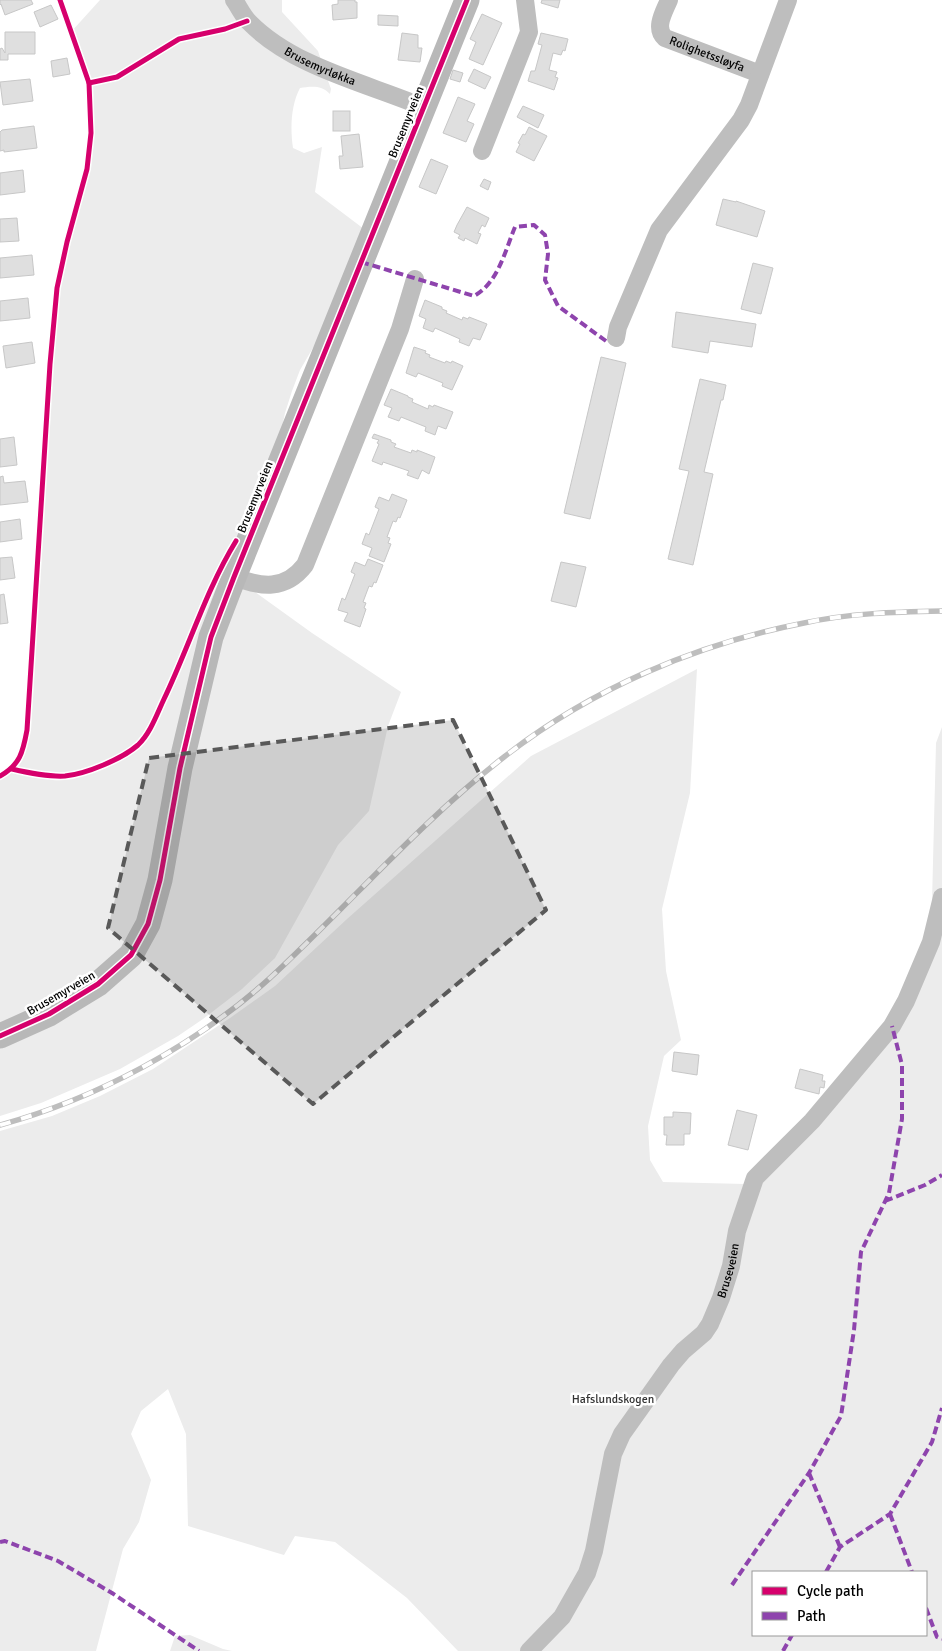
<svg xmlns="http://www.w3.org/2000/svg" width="942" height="1651" font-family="Signika,sans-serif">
<rect width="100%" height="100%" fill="#fff"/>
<g fill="#ececec" fill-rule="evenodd">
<path d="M 100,0 L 282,0 L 282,12 L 318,51 L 324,69 L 239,23 C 266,53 291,64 327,78 L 331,89 L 330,94 C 322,85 311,86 300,88 C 291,105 290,128 293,148 L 304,153 L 322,147 L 315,192 L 364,229 L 321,334 L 300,370 L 292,391 L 285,413 L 280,437 L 234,577 L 312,633 L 401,692 L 388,726 L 369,811 L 338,845 L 275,958 L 242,989 L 203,1019 L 178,1036 L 120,1069 L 41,1103 L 0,1116 L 0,776 C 20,765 23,752 27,730 L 50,364 L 57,288 L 67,242 L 87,169 L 91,133 L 89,83 L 71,32 Z"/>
<path d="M 697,669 L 690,793 L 662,909 L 666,971 L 681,1040 L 664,1056 L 648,1126 L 650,1160 L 663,1182 L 745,1184 L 861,1064 L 931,942 L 936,743 L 942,727 L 942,1651 L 458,1651 L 407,1598 L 335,1542 L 295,1536 L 284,1555 L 188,1526 L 186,1434 L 168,1389 L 141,1411 L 131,1434 L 151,1480 L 139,1522 L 123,1549 L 96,1651 L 0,1651 L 0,1131 L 52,1116 L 100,1096 L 153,1069 L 230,1018 L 275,986 L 347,919 L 531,756 ZM 753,1572 L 926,1572 L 926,1635 L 753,1635 Z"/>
<polygon points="190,1635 223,1649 232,1651 170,1651 175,1636"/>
</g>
<g fill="#dfdfdf" stroke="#c7c7c7">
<polygon points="0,0 31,0 33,4 5,15 1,4 0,5"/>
<polygon points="338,0 355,0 355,2 357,2 357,18 333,20 332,5 338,4"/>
<polygon points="542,0 560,0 558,8 541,3"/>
<polygon points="51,5 58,19 40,27 34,12"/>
<polygon points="482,14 502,23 483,65 469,59 476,42 470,39"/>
<polygon points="378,15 398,16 398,26 378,25"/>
<polygon points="5,32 35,32 35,54 8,54 8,60 0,60 0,49 2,48 5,53"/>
<polygon points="402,33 418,35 418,48 422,48 420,62 398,60"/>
<polygon points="541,33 568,39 565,51 563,50 561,55 553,53 549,70 557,72 555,77 558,78 554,90 528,81 531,71 535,71 542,45 538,44"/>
<polygon points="67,58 70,74 53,77 51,61"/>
<polygon points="474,69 491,77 485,89 468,81"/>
<polygon points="453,70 463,73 460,82 450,79"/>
<polygon points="30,79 33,101 3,105 0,82"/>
<polygon points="458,97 475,104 467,121 474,124 466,142 443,133"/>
<polygon points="523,106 544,115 538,128 517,117"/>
<rect x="333" y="111" width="17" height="20"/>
<polygon points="34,126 37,148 4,152 4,150 0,151 0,132 2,130"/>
<polygon points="529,127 547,136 534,161 516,152 520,144 518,143 523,134 525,135"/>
<polygon points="359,134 363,167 340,169 339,156 343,156 341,136"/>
<polygon points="431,159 448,166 436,194 419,187"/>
<polygon points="23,170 25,192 0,195 0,173"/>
<polygon points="484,179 491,182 488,190 480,186"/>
<polygon points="723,199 736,202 736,201 765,211 757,237 716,225"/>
<polygon points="467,207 489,218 485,227 482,225 478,233 481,234 477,244 465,238 464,241 458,238 460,235 454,232 457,225"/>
<polygon points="17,218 19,241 0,242 0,219"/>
<polygon points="32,255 34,275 0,278 0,258"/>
<polygon points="753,263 773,268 761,314 741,309"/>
<polygon points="28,298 30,318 0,321 0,301"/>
<polygon points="425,300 442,307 442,309 447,311 446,313 462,320 463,317 468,319 469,317 487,324 480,340 473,338 469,346 459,342 460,339 435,328 433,332 423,328 426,319 419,316"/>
<polygon points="676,312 756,324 752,347 710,341 708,353 672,347"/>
<polygon points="32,342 35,363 6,368 3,346"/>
<polygon points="414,347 426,351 425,353 430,355 429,357 445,363 446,361 451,363 452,361 463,366 452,390 442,386 443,383 418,373 416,377 406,373"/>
<polygon points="601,357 626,363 590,519 564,513"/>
<polygon points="700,379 726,385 723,400 721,400 704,472 713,474 693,565 668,559 689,471 679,469"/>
<polygon points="391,389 408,396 408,397 413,399 412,402 428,409 429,405 433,407 434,405 453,412 446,429 438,426 435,435 425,431 426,427 401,417 399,421 388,417 392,408 384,405"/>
<polygon points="374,434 391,440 391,442 396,444 394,447 411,453 412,450 417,452 417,450 435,457 429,474 422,470 418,479 407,475 409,471 383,462 382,465 372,461 379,444 377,443 379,440 372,438"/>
<polygon points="14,437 17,465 0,467 0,439"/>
<polygon points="3,476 4,483 25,481 28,502 0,505 0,477"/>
<polygon points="392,494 407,500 400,518 398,517 396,522 393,521 387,537 390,538 388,543 391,544 384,562 369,556 372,548 362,544 366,533 369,535 379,509 375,507 379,497 389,501"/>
<polygon points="20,519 22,539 0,542 0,522"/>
<polygon points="12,557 15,578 0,580 0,558"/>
<polygon points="368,559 383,565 376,583 374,582 372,587 369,586 363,602 366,603 364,608 366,609 360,627 344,621 348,613 338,610 342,598 345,600 355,574 351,572 355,562 365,566"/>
<polygon points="561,562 586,567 576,607 551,601"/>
<polygon points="4,594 8,623 0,624 0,595"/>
<polygon points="674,1052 699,1055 697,1075 672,1071"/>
<polygon points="800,1069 823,1075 822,1081 825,1081 824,1088 820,1087 819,1094 795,1088"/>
<polygon points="737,1110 757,1115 748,1150 728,1145"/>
<polygon points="673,1112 691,1113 690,1134 684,1134 684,1145 666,1145 667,1135 664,1135 664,1117 673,1117"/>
</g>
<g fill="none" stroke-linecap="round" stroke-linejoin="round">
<g stroke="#bebebe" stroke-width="18">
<path id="s1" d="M 234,0 C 239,7 243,16 249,22 C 293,67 366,83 423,107"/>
<path id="s2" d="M 669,0 C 664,12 654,28 665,38 L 760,74"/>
<polyline points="482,151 529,32 525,0"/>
<polyline points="616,338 618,327 659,230 741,120 749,105 788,0"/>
<path d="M 234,577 C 261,587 285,591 305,565 L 400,329 L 415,279"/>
<path id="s3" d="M 529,1651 L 562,1617 L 587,1573 L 594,1551 L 613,1454 L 622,1434 L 671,1365 L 683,1351 L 704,1333 L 710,1324 L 721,1298 L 731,1266 L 737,1231 L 755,1178 L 812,1121 L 892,1026 L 906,1001 L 931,942 L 942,897"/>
</g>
<polyline stroke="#b8b8b8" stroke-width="25" points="0,1036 49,1014 98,984 131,955 148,924 160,880 180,768 211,637 234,577 467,0"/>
<g stroke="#bebebe" stroke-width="5.5">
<path id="rail" d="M 0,1125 C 96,1099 196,1045 270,978 C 349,905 419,823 504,757 C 591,689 696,644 804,623 C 850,613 896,612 942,611"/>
</g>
<use href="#rail" stroke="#fff" stroke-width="4" stroke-dasharray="11" stroke-linecap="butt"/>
<g stroke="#8e44ad" stroke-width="4" stroke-dasharray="8 4" stroke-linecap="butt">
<path d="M 361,262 L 474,296 C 498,283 505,251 515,227 L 534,225 L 545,235 L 548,254 L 545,280 L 558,306 L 606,341"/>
<polyline points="885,1201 925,1185 942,1175"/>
<polyline points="809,1473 840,1547"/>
<polyline points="890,1514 912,1572"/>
<polyline points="0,1542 5,1541 58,1561 112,1593 199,1651"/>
<polyline points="826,1572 840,1547 890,1514 932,1442 942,1408"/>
<polyline points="732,1585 809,1473 841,1416 854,1330 861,1252 889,1193 902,1119 902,1065 892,1026"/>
<polyline points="926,1608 937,1637 942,1639"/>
<polyline points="783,1651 792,1635"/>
</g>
<g stroke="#fff" stroke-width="8">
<g id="cycleway">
<polyline points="89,83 117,77 179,39 225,29 247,21"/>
<path d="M 12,769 C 29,773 48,777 65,776 C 86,774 122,759 138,745 C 150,734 157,714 164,699 C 189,647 206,590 236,541"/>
<path d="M 0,776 C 20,765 23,752 27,730 L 50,364 L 57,288 L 67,242 L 87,169 L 91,133 L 89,83 L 60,0"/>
<polyline points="0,1036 49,1014 98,984 131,955 148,924 160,880 180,768 211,637 234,577 467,0"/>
</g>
</g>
<use href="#cycleway" stroke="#d6006c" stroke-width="5"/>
</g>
<path fill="#595959" fill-opacity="0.2" stroke="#595959" stroke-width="4" stroke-dasharray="10 6" stroke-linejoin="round" d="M 453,720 L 546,910 L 313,1104 L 108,928 L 149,758 Z"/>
<g text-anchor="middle" stroke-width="5" stroke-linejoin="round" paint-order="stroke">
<g font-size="12" fill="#000" stroke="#fff">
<text dy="4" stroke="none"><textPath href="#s2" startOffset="86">Rolighetssløyfa</textPath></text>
<text dy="4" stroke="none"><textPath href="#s1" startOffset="111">Brusemyrløkka</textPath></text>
<text transform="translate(406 122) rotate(-68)" y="4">Brusemyrveien</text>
<text transform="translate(255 497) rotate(-68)" y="4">Brusemyrveien</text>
<text transform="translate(61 993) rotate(-30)" y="4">Brusemyrveien</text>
<text dy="4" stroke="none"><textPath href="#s3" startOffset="440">Bruseveien</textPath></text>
</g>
<g font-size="12" fill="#333" stroke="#fff">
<text x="613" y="1403">Hafslundskogen</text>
</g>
</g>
<rect x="752" y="1571" width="175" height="65" fill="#ffffff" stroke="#999999"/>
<rect x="762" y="1587" width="25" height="8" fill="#d6006c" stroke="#999999"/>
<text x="797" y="1596" font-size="15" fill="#000000">Cycle path</text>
<rect x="762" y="1612" width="25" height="8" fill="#8e44ad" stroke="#999999"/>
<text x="797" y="1621" font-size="15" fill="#000000">Path</text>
</svg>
